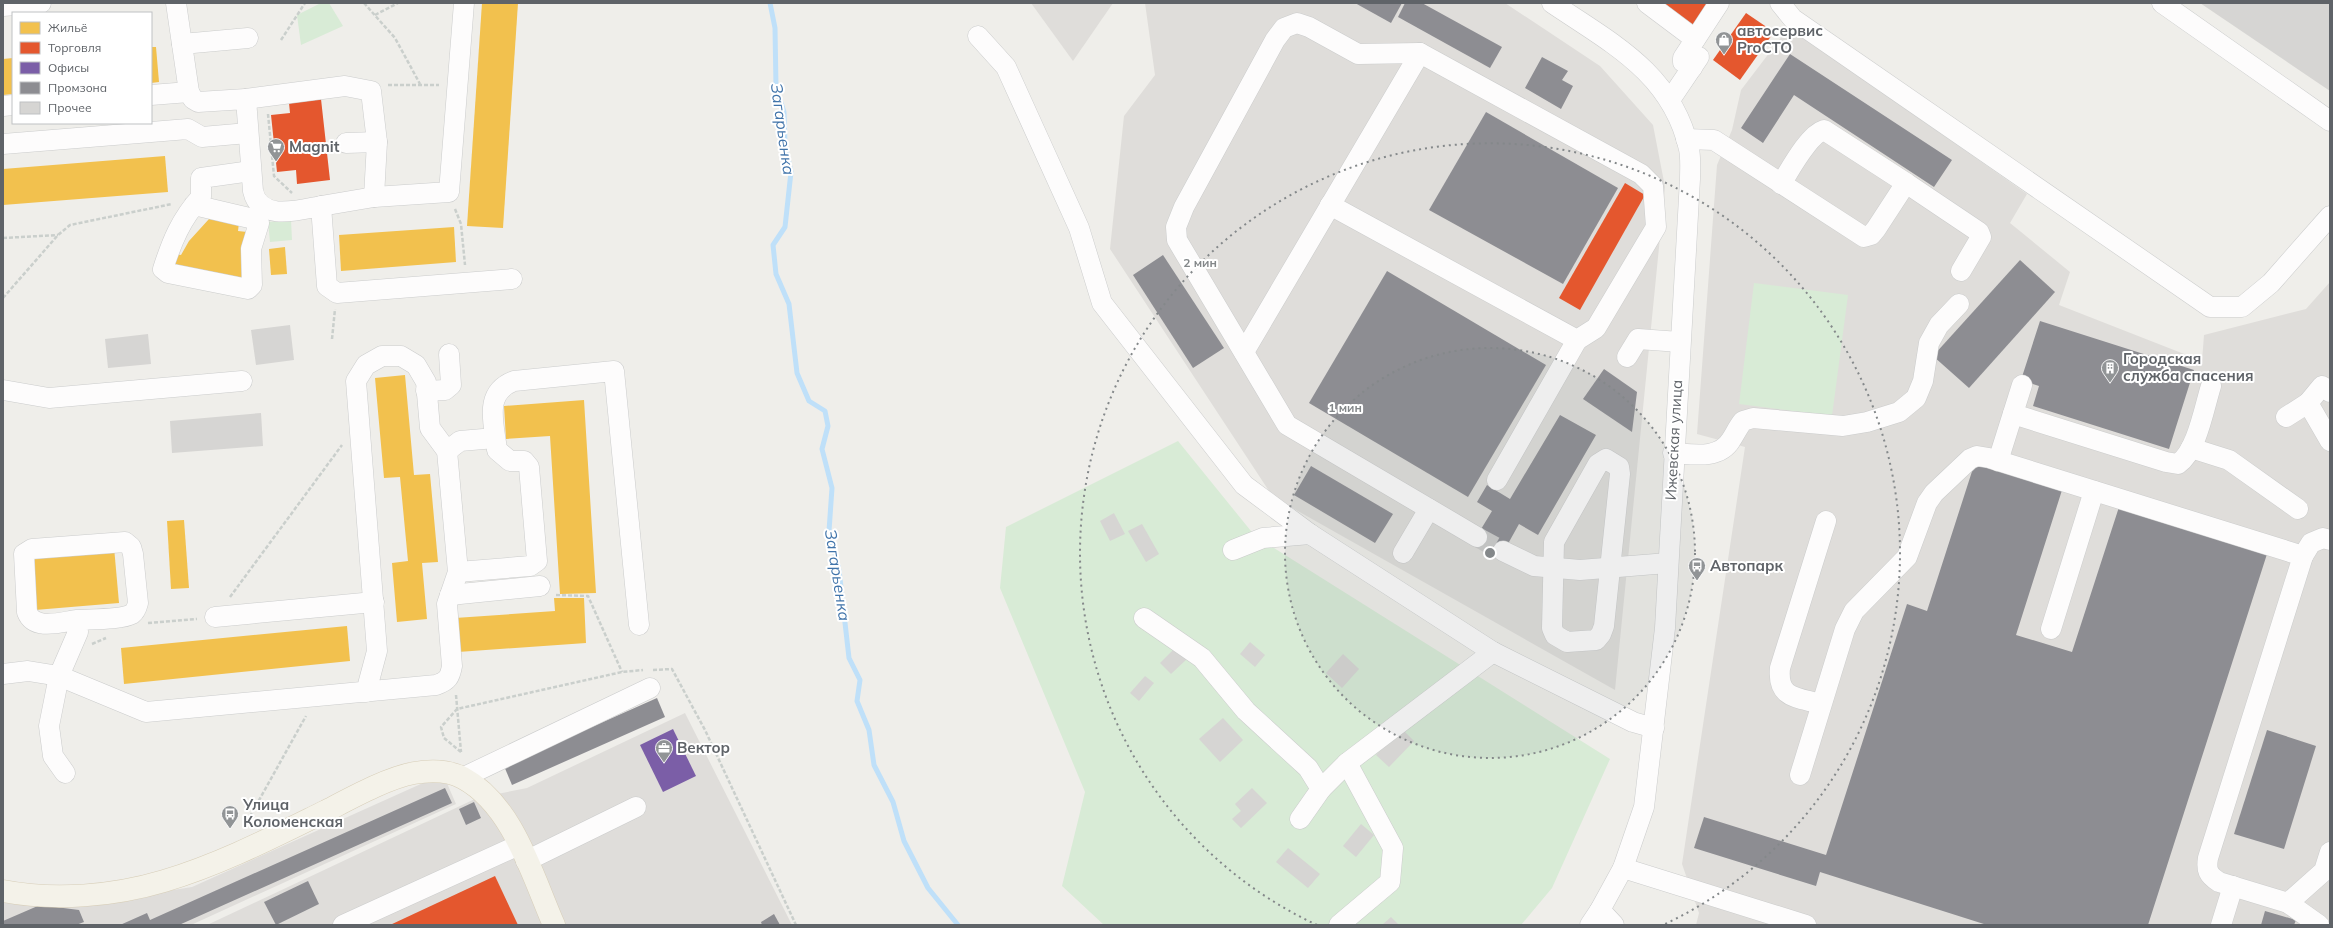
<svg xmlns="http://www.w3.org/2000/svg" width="2333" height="928" font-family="Mulish,sans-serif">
<rect width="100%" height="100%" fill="#efeeea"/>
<g fill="#dfddda">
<polygon points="1031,3 1113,3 1073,61"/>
<polygon points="1145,3 1505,3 1600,66 1653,125 1665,187 1615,690 1273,497 1110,249 1124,116 1155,75"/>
<polygon points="1789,27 2027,194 2010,223 2070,272 2059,305 2202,361 2204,335 2306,309 2330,282 2330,925 1696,925 1699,913 1682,864 1745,447 1697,434 1717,165 1732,130 1741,90"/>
<polygon points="685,713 792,925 207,925 477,798 527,788"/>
<polygon points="443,774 456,804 191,925 3,925 3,899 81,905 192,887"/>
</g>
<g fill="#d8ebd6">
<polygon points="321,3 329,3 343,26 301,45 297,15"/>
<polygon points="291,220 292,240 270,242 268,222"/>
<polygon points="1754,283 1848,295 1832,416 1739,404"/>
<polygon points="1178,441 1255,536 1610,759 1552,888 1521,925 1104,925 1062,886 1085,792 1000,588 1006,527"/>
</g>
<g fill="#f2c14e">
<polygon points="482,3 518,3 503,228 467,226"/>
<polygon points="151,47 156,47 159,82 151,83"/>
<polygon points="13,58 13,94 3,95 3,59"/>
<polygon points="165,156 168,192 3,205 3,169"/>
<polygon points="209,219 239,223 238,231 247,232 245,280 173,269 175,254 181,255 189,241"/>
<polygon points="454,227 456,262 341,271 339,235"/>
<polygon points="285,247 287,274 271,275 269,249"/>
<polygon points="405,375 414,475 430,474 438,562 422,563 427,619 397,622 392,563 408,561 400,477 384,478 375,378"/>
<polygon points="584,400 596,593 560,594 550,436 506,439 504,406"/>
<polygon points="184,520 189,588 171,589 167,521"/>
<polygon points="114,547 119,603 35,610 30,554"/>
<polygon points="554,598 584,598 586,643 458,652 455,618 555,611"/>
<polygon points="347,626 350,661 124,684 121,648"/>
</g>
<g fill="#e4572e">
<polygon points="1661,3 1712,3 1694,28"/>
<polygon points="1746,13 1774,32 1740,80 1713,60"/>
<polygon points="321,99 330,180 297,184 296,170 277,172 271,115 290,113 289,103"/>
<polygon points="1625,183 1645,195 1580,310 1559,298"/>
<polygon points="495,876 518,925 390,925"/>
</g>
<polygon fill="#7b5ea7" points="673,729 696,776 663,792 640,745"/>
<g fill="#8d8d92">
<polygon points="1355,3 1402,3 1391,23"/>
<polygon points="1405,3 1422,3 1502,47 1490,68 1398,17"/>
<polygon points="1790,54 1952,160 1934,187 1794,95 1763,143 1741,128"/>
<polygon points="1542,57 1568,71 1562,80 1573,86 1561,109 1525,88"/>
<polygon points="1486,112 1618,188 1563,284 1429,210"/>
<polygon points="1163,255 1224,348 1193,368 1133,275"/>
<polygon points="2020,260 2055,292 1969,388 1933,356"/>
<polygon points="1387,271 1546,365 1468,497 1309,403"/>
<polygon points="2040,321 2194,370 2169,449 2033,406 2039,386 2021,380"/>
<polygon points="1604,369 1637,392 1632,432 1583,399"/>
<polygon points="1560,415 1596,435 1538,535 1519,524 1499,560 1472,544 1492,511 1477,502 1487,485 1510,499"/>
<polygon points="1976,459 2063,487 2016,635 2072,652 2119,507 2267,554 2148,925 1987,925 1820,872 1816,886 1694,848 1704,817 1826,855 1907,604 1927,611"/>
<polygon points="1311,466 1393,514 1375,543 1294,495"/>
<polygon points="657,698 665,717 512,785 504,766"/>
<polygon points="2267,730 2316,746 2284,849 2234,834"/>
<polygon points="445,788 452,803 179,925 120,925 147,913 150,920"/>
<polygon points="474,802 481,818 466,825 459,809"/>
<polygon points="308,881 319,904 276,925 264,902"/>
<polygon points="40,905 79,910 84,922 76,925 3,925 3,921"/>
<polygon points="2265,911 2296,920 2294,925 2261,925"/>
<polygon points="774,914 780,925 762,925 761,922"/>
</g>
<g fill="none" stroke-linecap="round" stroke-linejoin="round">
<polyline stroke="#bfe0f9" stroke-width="5" points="770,3 775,28 776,87 784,112 785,145 791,172 785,227 773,245 776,274 789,304 797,373 809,401 825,411 828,426 822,449 832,488 829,531 839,570 849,658 860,680 857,701 869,730 874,765 893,802 904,841 928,888 958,925"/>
</g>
<g fill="#d6d5d3">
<polygon points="2200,3 2330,3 2330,91"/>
<polygon points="290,325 294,360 256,365 251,330"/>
<polygon points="148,334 151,364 108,368 105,339"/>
<polygon points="261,413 263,446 172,453 170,421"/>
<polygon points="1114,513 1125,534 1110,541 1100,521"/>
<polygon points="1142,524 1159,554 1146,562 1128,531"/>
<polygon points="1250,642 1265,655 1255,667 1240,654"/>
<polygon points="1177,646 1188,658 1171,674 1160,663"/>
<polygon points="1343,654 1359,669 1342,688 1326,673"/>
<polygon points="1145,676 1154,683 1139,701 1130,693"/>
<polygon points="1223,718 1243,740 1220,762 1199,739"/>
<polygon points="1401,728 1414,741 1389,767 1376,755"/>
<polygon points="1252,788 1267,803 1241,828 1232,819 1241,811 1235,804"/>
<polygon points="1361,824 1374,835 1356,857 1343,846"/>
<polygon points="1288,848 1320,874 1308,888 1276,862"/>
<polygon points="1391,917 1399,925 1382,925"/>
</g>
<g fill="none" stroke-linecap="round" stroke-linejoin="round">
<polyline stroke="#cbcbca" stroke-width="20" stroke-dasharray="20 10" stroke-linecap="butt" points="1477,537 1503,551"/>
<g stroke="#cbcccc" stroke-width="21">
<g id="minor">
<path d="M 176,3 L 189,92 L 193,99 L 198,102 L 246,99 L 253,191 C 260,222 299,210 321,206 L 327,286 L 337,293 L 512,279"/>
<path d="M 1552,3 C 1611,43 1672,73 1689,149 C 1691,159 1690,170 1690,179 L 1665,628 L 1644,807 L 1623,868 L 1600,910 L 1590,925"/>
<polyline points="1647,3 1695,39"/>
<polyline points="1780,3 1793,19 2210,307 2242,307 2271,283 2330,216"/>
<polyline points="2162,3 2330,121"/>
<polyline points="3,6 41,3"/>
<polyline points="978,36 1006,67 1079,228 1102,303 1244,485 1310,534 1493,652 1633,722 1654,728"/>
<polyline points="182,44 248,38"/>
<polyline points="1692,68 1683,62 1683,58 1719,3"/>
<polyline points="151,95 189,92"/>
<polyline points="246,99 345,86 371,91 377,142 374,197"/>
<polyline points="1670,100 1699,57"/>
<polyline points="3,106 13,105"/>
<polyline points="1686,139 1714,140 1864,237 1871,235 1876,229 1906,183 1979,232 1981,237 1961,271"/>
<polyline points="346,143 377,142"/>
<polyline points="3,144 188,129 202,137 248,133"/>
<path d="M 1781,184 C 1790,170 1808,135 1824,130 L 1906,183"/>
<path d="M 194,205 L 258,220 L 259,223 L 251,249 L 252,285 L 248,289 L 168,273 L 163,269 C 172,241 181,219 201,197 L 201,178 L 251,171"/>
<polyline points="1330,205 1577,340 1596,328 1656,227 1653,186 1641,174 1420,53 1358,54 1309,27 1297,23 1284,28 1275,40 1184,207 1176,227 1177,240 1287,425 1477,537"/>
<polyline points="321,206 374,197 449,192 464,3"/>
<polyline points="1244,352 1420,53"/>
<polyline points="1627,357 1638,339 1680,342"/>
<polyline points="3,390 49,398 242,381"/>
<polyline points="426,391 445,390 451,385 449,354"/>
<polyline points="2308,403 2322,386 2330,392"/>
<path d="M 2013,414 L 2166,462 L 2178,464 C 2197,451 2204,408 2211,386"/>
<polyline points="2286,417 2308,403 2330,441"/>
<polyline points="2191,448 2229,460 2298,509"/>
<polyline points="447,451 460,441 495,438"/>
<path d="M 1673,453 C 1692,454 1719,460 1731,440 C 1735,434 1738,427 1743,421 L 1753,418 L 1843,426 L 1867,422 L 1899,412 L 1916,398 L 1923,381 L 1929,343 L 1939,325 L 1959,304"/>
<polygon points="1606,459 1619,467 1620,474 1604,626 1601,634 1596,640 1567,642 1555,635 1552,628 1554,542 1598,464"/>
<polyline points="1998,461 2022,385"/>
<polyline points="1497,480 1577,340"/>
<polyline points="1233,550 1263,538 1310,534"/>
<polyline points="1503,551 1534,566 1580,570 1668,563"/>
<polyline points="1403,553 1429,509"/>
<polyline points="2303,556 2311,543 2323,538 2330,540"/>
<path d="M 458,572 L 530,566 L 537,561 L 529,467 L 524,461 L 510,461 L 497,450 C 494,423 483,393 514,381 L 614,371 L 639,625"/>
<polyline points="450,595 540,586"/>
<polyline points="215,617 374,602"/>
<polyline points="1144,618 1202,658 1246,711 1308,768 1321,789"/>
<polyline points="2051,629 2094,491"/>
<path d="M 3,674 L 28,671 L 59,676 L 146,712 L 436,685 C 448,681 450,677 452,666 L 447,604 L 458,572 L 447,451 L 430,428 L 426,382 L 416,365 L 401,356 L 382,356 L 366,365 L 356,381 L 377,651 L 366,692"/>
<path d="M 1821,704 C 1797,697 1777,699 1780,668 L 1826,521"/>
<path d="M 65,773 L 53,756 L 49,726 L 59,676 L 78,632 L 77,620 C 61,622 34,631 27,612 L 24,554 L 32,549 L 125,542 L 131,547 L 133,554 L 138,603 C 137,607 136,611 132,614 C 121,620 90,619 77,620"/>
<path d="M 1800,775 L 1845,629 L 1854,611 L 1907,557 L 1927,503 L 1934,493 L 1970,459 L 1977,456 L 1989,458 L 2303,556 L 2208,858 C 2206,870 2208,875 2219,882 L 2288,903 L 2319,925"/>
<polyline points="462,778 650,688"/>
<polyline points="1300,819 1321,789 1347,763 1493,652"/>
<polyline points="526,861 636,807"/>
<polyline points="1623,868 1806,925"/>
<polyline points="2288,903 2324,871 2330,852"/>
<polyline points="1600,910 1614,925"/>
<polyline points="343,925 519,845"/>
<polyline points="1339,925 1390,882 1393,848 1347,763"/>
<polyline points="2221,925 2233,886"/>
</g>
</g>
<g stroke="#d7ceb8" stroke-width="23">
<path id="major" d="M 3,891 C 55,901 114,896 164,881 C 221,864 273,837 326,811 C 351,798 387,778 414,773 C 431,770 448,770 463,778 C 513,805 532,875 554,925"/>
</g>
<g stroke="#cacfcc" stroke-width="2.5" stroke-dasharray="4 2" stroke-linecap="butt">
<polyline points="364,3 395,38 420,84"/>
<polyline points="375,15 398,3"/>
<polyline points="281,40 305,3"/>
<polyline points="388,85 439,85"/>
<polyline points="268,114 274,176 292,193"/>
<polyline points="455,209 461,224 465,265"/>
<polyline points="3,238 58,235"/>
<polyline points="3,298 58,235 70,225 172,204"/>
<polyline points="332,339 335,309"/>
<polyline points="556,595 588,596 622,672"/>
<polyline points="230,597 342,445"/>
<polyline points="148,623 197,619"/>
<polyline points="92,644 106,638"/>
<polyline points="653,670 672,669 705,730 796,925"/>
<polyline points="456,695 461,752"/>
<polyline points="461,752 444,738 441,727 457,709 622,672 643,670"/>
<polyline points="244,827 306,716"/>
</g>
<use href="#minor" stroke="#fdfcfc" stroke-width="20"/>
<use href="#major" stroke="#f4f2e9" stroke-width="22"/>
</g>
<circle cx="1490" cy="553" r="205" fill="#84888a" fill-opacity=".12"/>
<g fill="none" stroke="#84888a" stroke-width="2" stroke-dasharray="2 4">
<circle cx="1490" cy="553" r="205"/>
<path d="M1317 925A410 410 0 1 1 1663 925"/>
</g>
<defs>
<g id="shop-pin" transform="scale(0.9)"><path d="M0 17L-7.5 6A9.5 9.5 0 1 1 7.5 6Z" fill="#919496" stroke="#fff"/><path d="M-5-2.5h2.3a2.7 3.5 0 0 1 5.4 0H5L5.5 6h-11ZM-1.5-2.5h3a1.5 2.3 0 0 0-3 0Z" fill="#fff"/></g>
<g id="supermarket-pin" transform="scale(0.9)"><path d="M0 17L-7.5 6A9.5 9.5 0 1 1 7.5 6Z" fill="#919496" stroke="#fff"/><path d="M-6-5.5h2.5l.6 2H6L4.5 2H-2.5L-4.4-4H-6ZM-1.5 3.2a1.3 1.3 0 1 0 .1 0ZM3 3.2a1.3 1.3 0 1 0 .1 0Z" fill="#fff"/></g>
<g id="building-pin" transform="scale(0.9)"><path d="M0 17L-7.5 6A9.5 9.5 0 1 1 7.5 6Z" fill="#919496" stroke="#fff"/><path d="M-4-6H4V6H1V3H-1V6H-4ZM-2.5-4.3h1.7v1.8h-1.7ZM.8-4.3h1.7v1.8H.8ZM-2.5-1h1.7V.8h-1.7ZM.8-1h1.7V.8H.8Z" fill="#fff"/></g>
<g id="bus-pin" transform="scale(0.9)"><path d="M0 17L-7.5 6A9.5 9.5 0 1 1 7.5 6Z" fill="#919496" stroke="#fff"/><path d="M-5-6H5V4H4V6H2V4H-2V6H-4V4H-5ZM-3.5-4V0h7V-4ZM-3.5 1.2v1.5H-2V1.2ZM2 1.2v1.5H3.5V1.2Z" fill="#fff"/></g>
<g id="office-pin" transform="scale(0.9)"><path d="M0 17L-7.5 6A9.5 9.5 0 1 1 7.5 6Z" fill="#919496" stroke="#fff"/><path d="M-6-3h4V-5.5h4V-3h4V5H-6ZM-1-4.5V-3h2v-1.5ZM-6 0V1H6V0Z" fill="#fff"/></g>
</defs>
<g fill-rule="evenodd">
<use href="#shop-pin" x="1724" y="40"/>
<use href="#supermarket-pin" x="276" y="147"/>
<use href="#building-pin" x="2110" y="368"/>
<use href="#bus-pin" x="1697" y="566"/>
<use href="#office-pin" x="664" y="748"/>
<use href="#bus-pin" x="230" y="814"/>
</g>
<g text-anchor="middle" stroke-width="4" stroke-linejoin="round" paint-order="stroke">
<g font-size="15" font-weight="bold" fill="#5f6368" stroke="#fff" text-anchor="start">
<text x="1737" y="36">автосервис<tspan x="1737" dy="17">ProСТО</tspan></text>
<text x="289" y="152">Magnit</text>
<text x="2123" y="364">Городская<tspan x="2123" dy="17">служба спасения</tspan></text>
<text x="1710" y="571">Автопарк</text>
<text x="677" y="753">Вектор</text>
<text x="243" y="810">Улица<tspan x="243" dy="17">Коломенская</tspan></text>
</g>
<g font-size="15" fill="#5f6368" stroke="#fff">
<text transform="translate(1674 440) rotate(-87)" y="5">Ижевская улица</text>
</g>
<g font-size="16" font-style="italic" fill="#4174aa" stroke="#fff">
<text transform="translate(783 129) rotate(82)" y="6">Загарьенка</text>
<text transform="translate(838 575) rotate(81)" y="6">Загарьенка</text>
</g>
</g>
<circle cx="1490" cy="553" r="6" fill="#84888a" stroke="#fff" stroke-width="2"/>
<g font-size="12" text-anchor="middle" font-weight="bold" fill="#84888a" stroke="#fff" stroke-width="4" stroke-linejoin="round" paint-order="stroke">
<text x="1200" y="267">2 мин</text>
<text x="1345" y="412">1 мин</text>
</g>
<rect width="2333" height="928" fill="none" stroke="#5f6368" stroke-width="8"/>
<rect x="12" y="12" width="140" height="112" fill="#ffffff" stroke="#bfc1c3"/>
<rect x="20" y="22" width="20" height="12" fill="#f2c14e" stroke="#bfc1c3"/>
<text x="48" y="32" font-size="12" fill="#5f6368">Жильё</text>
<rect x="20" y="42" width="20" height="12" fill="#e4572e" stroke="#bfc1c3"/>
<text x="48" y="52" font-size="12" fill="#5f6368">Торговля</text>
<rect x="20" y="62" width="20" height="12" fill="#7b5ea7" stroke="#bfc1c3"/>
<text x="48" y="72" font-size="12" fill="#5f6368">Офисы</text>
<rect x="20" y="82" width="20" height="12" fill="#8d8d92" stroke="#bfc1c3"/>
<text x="48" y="92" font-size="12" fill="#5f6368">Промзона</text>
<rect x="20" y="102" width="20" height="12" fill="#d6d5d3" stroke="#bfc1c3"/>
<text x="48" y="112" font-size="12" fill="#5f6368">Прочее</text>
</svg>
